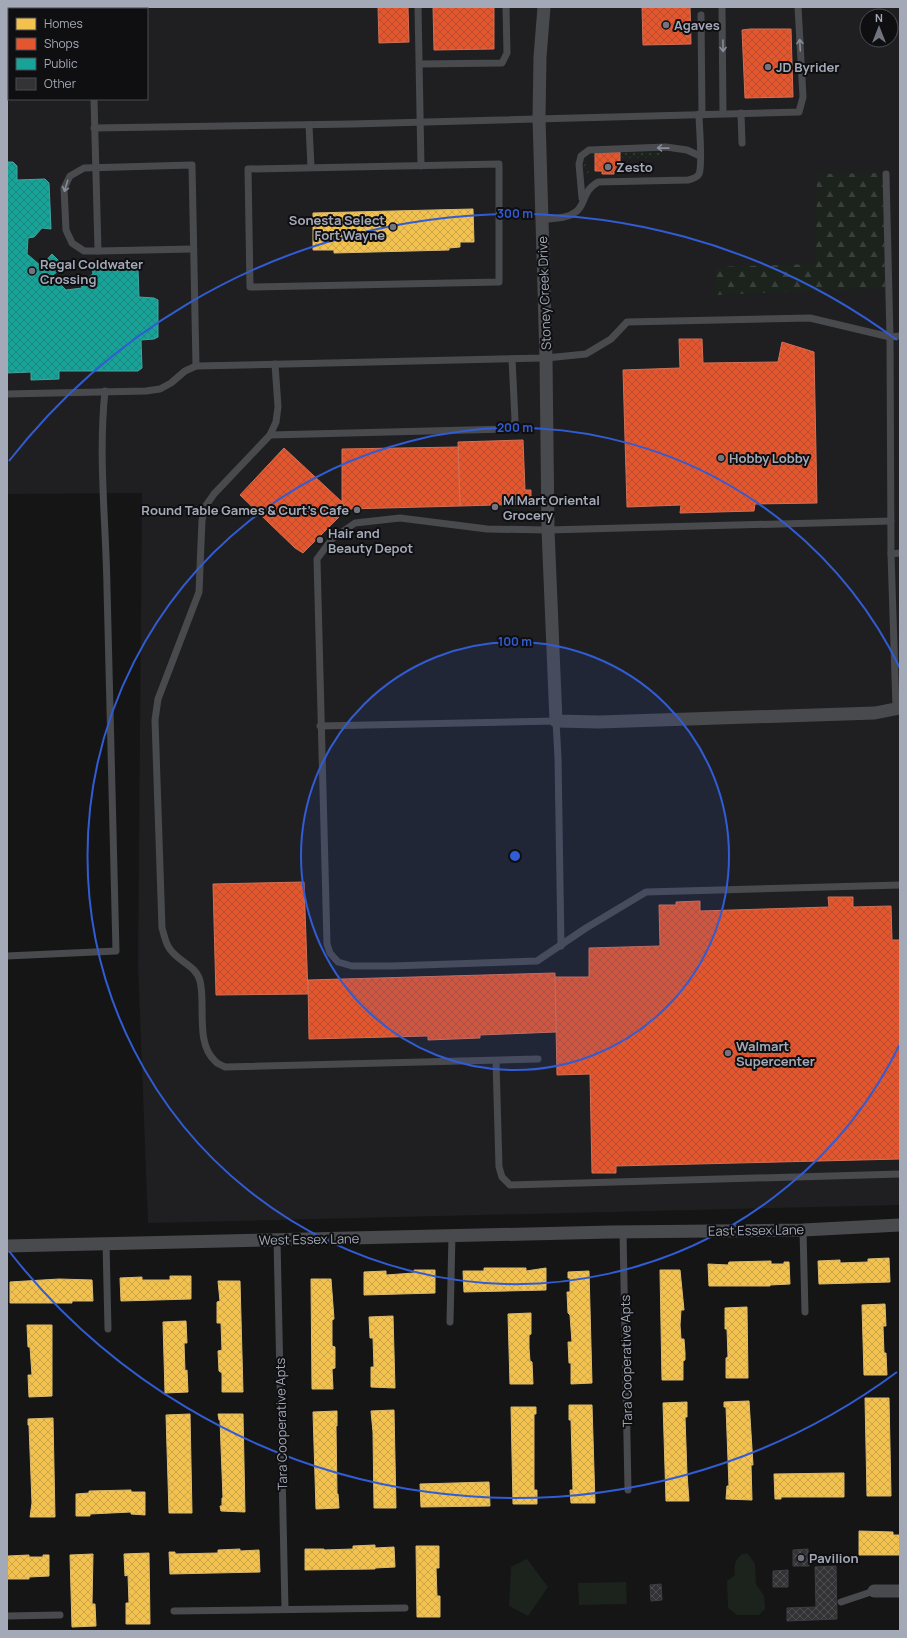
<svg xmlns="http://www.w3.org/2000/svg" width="907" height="1638" font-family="Manrope,sans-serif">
<defs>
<pattern id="grass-dots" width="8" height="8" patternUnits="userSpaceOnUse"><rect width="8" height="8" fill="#1b231c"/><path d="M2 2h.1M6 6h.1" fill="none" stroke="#39403b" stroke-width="1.8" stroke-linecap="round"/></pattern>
<pattern id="forest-firs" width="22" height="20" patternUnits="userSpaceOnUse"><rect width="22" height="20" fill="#1b231c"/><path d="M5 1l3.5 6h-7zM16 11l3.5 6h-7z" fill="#39403b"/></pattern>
<pattern id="garden-furrows" width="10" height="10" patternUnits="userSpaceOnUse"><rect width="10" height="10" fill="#1b231c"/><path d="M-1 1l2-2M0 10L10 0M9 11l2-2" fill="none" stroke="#39403b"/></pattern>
<pattern id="homes-cross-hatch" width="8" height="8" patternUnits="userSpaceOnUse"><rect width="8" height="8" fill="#f2c14e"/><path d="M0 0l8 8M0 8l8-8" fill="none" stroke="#cba549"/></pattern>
<pattern id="shops-cross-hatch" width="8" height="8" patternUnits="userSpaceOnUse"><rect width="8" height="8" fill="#e4572e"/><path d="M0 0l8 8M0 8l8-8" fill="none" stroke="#b74e30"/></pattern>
<pattern id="public-cross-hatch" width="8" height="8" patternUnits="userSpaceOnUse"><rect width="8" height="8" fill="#17a398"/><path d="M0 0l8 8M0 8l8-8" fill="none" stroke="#1e8780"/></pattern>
<pattern id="building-cross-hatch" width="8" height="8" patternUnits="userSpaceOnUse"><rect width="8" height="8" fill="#333335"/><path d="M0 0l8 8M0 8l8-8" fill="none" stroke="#4e4e50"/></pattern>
</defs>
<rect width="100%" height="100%" fill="#151515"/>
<path fill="#1f1f21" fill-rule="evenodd" d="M 7,7 L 900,7 L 900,1205 L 148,1223 L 138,965 L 142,493 L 7,494 ZM 9,9 L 147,9 L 147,99 L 9,99 ZM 867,16 L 891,16 L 891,40 L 867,40 Z"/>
<polygon fill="url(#grass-dots)" points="658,152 665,153 663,157 622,158 622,153"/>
<polygon fill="url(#forest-firs)" points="878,173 883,185 885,288 716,295 715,267 816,264 817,174"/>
<g fill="#1b231c">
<path d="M 742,1554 L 748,1554 L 755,1564 L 756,1584 L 764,1596 L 765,1609 L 759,1615 L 737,1615 L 728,1608 L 727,1581 L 735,1575 C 734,1567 734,1560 742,1554 Z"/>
<polygon points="527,1559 548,1587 528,1616 509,1606 511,1567"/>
<polygon points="626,1582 627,1604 579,1605 578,1583"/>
</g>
<path fill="url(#garden-furrows)" d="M 589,154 L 595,154 L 595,156 L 588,158 C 584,162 586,168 589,172 L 593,172 L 593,175 L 587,174 L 584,169 L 583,161 Z"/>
<g fill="url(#homes-cross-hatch)" stroke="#dbba6e">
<polygon points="473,209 474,242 460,242 460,247 449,248 449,250 334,253 334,250 313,250 313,213"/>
<polygon points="889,1258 890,1282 819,1284 818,1261 840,1260 840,1263 868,1262 868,1259"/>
<polygon points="771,1261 771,1264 784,1264 784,1262 789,1262 790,1284 770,1285 770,1286 709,1286 708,1264 728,1265 729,1262"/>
<polygon points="484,1268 526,1268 526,1271 546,1268 546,1290 464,1292 463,1271 484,1271"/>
<polygon points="414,1270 435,1270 435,1293 364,1295 364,1272 386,1271 386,1275 414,1273"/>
<polygon points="660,1270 680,1270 684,1310 681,1310 680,1325 681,1339 684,1339 685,1353 685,1360 683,1361 683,1380 662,1380"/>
<polygon points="589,1271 592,1383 571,1384 571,1363 569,1363 568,1342 572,1342 570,1315 568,1313 567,1292 570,1292 570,1278 568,1278 568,1272"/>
<polygon points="170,1276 191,1276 191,1299 121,1301 120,1278 142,1277 142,1280 170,1280"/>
<polygon points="59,1279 92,1280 93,1301 72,1301 72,1303 10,1303 10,1282"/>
<polygon points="311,1279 331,1279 334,1319 332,1320 332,1346 335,1347 335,1368 332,1369 333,1389 312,1389"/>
<polygon points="218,1281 240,1281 243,1392 222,1392 222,1373 219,1371 218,1351 222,1350 221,1323 217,1323 217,1302 220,1301"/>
<polygon points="885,1304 886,1326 883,1326 884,1353 886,1353 887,1375 864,1375 862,1305"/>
<polygon points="747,1307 748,1378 726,1378 726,1358 728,1357 727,1329 725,1329 725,1308"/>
<polygon points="531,1313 531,1334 529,1335 529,1348 530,1361 532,1362 533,1384 510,1384 508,1314"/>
<polygon points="393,1316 395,1388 371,1387 371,1367 374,1367 373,1338 370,1338 369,1317"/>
<polygon points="186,1321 187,1343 184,1343 185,1371 187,1370 188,1392 165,1393 163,1322"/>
<polygon points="27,1325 52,1325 52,1396 29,1397 28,1375 32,1375 30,1347 28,1347"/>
<polygon points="865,1398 889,1398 891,1496 867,1496"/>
<polygon points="749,1401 753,1465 751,1465 752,1500 726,1499 727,1486 729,1486 726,1407 724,1407 724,1402"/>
<polygon points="687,1402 687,1417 685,1417 687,1474 689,1501 666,1501 663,1403"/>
<polygon points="569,1405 592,1405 595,1503 571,1503 570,1490 573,1490 571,1420 569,1420"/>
<polygon points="511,1407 536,1407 536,1414 534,1414 534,1490 537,1490 537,1504 513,1504"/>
<polygon points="394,1410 396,1508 374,1508 373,1432 371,1411"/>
<polygon points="337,1411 337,1426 336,1426 337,1494 338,1494 339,1508 316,1509 313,1412"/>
<polygon points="190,1414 192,1513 169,1513 166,1415"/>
<polygon points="218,1414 243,1414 245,1512 221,1511 220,1506 222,1506 222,1498 223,1498 220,1420 219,1420"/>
<polygon points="53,1418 55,1517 30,1517 32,1503 29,1425 28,1425 28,1419"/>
<polygon points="842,1473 844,1473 844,1497 781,1497 781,1499 775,1499 774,1474"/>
<polygon points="489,1482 490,1506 421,1507 420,1484"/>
<polygon points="131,1490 131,1492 145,1492 145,1515 131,1514 131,1512 90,1514 90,1516 76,1516 76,1494 89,1493 89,1491"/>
<polygon points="859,1531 893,1532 893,1535 900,1535 900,1555 859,1555"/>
<polygon points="375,1545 375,1548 394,1547 395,1567 375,1568 375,1569 305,1570 305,1549 324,1549 324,1550 353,1549 353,1546"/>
<polygon points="416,1546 439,1546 439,1568 436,1568 437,1596 440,1596 440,1617 417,1617"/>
<polygon points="240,1549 240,1551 259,1550 260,1572 170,1574 169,1552 175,1552 175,1554 218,1553 218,1550"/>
<polygon points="149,1553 150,1624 126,1624 126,1603 129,1603 128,1575 125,1576 124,1554"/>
<polygon points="93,1554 92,1604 95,1604 96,1626 72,1627 70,1555"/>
<polygon points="29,1555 29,1557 43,1557 43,1555 49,1555 49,1576 29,1577 29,1579 7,1579 8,1556"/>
</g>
<g fill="url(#shops-cross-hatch)" stroke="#d17057">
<polygon points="378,7 408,7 409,42 379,43"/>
<polygon points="433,7 494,7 494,49 434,50"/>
<polygon points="642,7 690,7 691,44 643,45"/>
<polygon points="750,29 791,29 793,97 745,98 742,30"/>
<polygon points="595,152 620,152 620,171 614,171 614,174 602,174 602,171 595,171"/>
<polygon points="679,339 702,339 703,363 778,362 782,342 814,352 817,503 755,504 754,511 680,513 681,505 627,507 623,370 680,368"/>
<polygon points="523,440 525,490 531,490 531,504 460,506 458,442"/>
<polygon points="458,447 460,506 347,509 342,502 342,449"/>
<polygon points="284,448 342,502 347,509 303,553 295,548 240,495"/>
<polygon points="304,882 308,994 216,995 213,884"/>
<polygon points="828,897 853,897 853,907 891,906 892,940 900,940 900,1159 616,1166 616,1173 592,1173 590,1074 557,1075 555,977 589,977 589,948 660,946 659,905 676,905 676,902 700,901 700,911 829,907"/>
<polygon points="555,973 556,1032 480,1035 480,1038 428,1040 428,1036 309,1039 308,980"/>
</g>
<polygon fill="url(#public-cross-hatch)" stroke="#41a5a2" points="7,162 13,162 17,166 17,180 45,179 49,183 51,229 42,228 34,237 28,238 27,254 41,266 52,254 64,266 52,276 66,290 82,288 81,282 93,274 92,267 135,265 138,269 139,297 154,298 158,300 158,337 154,339 141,340 142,368 138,371 59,371 59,379 31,380 31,372 7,373"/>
<g fill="url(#building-cross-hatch)" stroke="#3d3e42">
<polygon points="808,1549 809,1566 793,1566 793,1550"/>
<polygon points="836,1566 837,1619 787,1621 787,1608 816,1607 815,1567"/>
<polygon points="788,1570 788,1587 773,1587 773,1571"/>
<polygon points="661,1584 662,1600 651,1601 650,1585"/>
</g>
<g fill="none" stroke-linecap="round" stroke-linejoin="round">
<g stroke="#494a4e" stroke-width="7">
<polyline points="91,7 91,9"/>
<polyline points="418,7 421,166"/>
<polyline points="722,7 723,113"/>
<polyline points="701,15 702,114"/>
<polyline points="420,64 502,63 507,53 506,7"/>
<polyline points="94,99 98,251 193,249"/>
<polyline points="741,113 742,143"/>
<polyline points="309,125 311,167"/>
<polyline points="94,128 352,124 799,112 803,97 798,7"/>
<polygon points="499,164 499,282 250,287 248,169"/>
<polyline points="886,174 890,337 891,554 896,708"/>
<polyline points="582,198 579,164 581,156 589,150 666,147 687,150 700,156"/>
<path d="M 542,220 C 553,218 569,219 578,210 C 587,200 582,192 598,182 L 688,180 C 692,179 697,178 699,174 C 703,165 699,126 699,114"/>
<polyline points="98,251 84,251 72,243 66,230 64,188 70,176 84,168 192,165 196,366"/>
<path d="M 275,364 L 278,407 L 276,422 L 270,435 L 214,494 L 205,507 L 202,520 L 199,592 L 158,699 L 155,720 L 162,928 C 164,934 165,941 168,946 C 175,961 196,964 200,981 C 206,1004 195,1043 215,1061 C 217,1064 222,1065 225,1067 L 538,1059"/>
<polyline points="7,394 146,391 160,389 171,383 185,371 196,366 546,358 586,354 611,339 627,322 810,318 890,337 900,336"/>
<polyline points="270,435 508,429 513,426 515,420 512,359"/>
<polyline points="891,521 548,530 487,529 400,518 355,523 332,539 317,559 327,944 330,953 338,962 352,966 392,966 537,961 586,928 646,892 900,885"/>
<polyline points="891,554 900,553"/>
<polyline points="320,726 556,721 558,758 561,946"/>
<path d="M 7,956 L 116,951 C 113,830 110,709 107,588 C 106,522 98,457 105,391"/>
<polyline points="496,1061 499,1167 502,1177 510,1185 900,1174"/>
<polyline points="803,1230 805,1312"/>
<polyline points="623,1231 628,1490"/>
<polyline points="277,1239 285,1609"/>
<polyline points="106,1243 108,1329"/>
<polyline points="450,1322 452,1235"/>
<polyline points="841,1602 874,1591"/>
<polyline points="174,1611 405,1608"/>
<polyline points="7,1616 60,1615"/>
</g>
<g stroke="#494a4e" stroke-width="13">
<polyline points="544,7 540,57 539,118 546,358 548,530 556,721 599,722 875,713 900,708"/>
<polyline points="7,1246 611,1232 803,1230 900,1225"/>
<polyline points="874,1591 900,1591"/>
</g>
</g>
<defs><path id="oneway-shaft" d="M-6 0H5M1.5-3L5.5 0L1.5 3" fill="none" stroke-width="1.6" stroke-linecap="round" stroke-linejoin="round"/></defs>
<g stroke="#898c98">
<use href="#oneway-shaft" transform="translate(800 45) rotate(-93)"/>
<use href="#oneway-shaft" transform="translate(723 46) rotate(89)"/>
<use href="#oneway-shaft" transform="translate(663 148) rotate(-179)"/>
<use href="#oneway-shaft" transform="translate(66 186) rotate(107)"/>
</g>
<circle cx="515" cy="856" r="214" fill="#315cd3" fill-opacity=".12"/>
<g fill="none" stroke="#315cd3" stroke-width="2">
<circle cx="515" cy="856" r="214"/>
<path d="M900 1044A428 428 0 1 1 900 668"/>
<path d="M897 1372A642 642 0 0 1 9 1251M9 461A642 642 0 0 1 897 340"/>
</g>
<g fill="#72757f" stroke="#0f0f11" stroke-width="1.5">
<circle cx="666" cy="25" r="4"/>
<circle cx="768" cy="67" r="4"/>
<circle cx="608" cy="167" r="4"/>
<circle cx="393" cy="227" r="4"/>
<circle cx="32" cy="271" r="4"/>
<circle cx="721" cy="458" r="4"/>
<circle cx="495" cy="507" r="4"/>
<circle cx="357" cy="510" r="4"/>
<circle cx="320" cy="540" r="4"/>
<circle cx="728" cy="1053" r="4"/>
<circle cx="801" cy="1558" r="4"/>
</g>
<g text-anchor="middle" stroke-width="4" stroke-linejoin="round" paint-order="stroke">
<g font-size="13" font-weight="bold" fill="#a4a9b8" stroke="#0f0f11" text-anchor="start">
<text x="674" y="30">Agaves</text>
<text x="776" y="72">JD Byrider</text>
<text x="616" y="172">Zesto</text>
<text x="385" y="225" text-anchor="end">Sonesta Select<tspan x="385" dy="15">Fort Wayne</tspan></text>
<text x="40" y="269">Regal Coldwater<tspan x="40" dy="15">Crossing</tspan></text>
<text x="729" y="463">Hobby Lobby</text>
<text x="503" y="505">M Mart Oriental<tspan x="503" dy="15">Grocery</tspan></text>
<text x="349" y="515" text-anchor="end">Round Table Games &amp; Curt's Cafe</text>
<text x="328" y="538">Hair and<tspan x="328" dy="15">Beauty Depot</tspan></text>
<text x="736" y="1051">Walmart<tspan x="736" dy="15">Supercenter</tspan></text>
<text x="809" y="1563">Pavilion</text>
</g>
<g font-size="13" fill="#a4a9b8" stroke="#0f0f11">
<text transform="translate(544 293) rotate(-92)" y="5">Stoney Creek Drive</text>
<text transform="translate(756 1230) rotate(-1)" y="5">East Essex Lane</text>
<text transform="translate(309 1239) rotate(-1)" y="5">West Essex Lane</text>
<text transform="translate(626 1361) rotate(-91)" y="5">Tara Cooperative Apts</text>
<text transform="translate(281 1424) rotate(-91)" y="5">Tara Cooperative Apts</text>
</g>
</g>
<circle cx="515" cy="856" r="6" fill="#315cd3" stroke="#0f0f11" stroke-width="2"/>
<g font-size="12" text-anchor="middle" font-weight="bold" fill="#315cd3" stroke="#0f0f11" stroke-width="4" stroke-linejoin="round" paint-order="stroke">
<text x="515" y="218">300 m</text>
<text x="515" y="432">200 m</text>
<text x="515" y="646">100 m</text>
</g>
<rect width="907" height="1638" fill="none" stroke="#a4a9b8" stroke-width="16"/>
<rect x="8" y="8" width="140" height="92" fill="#0f0f11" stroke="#4b4d54"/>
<rect x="16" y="18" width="20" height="12" fill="#f2c14e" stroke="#4b4d54"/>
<text x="44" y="28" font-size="12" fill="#a4a9b8">Homes</text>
<rect x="16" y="38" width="20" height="12" fill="#e4572e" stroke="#4b4d54"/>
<text x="44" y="48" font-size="12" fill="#a4a9b8">Shops</text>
<rect x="16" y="58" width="20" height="12" fill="#17a398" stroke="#4b4d54"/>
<text x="44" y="68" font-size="12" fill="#a4a9b8">Public</text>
<rect x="16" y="78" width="20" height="12" fill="#333335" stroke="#4b4d54"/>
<text x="44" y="88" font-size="12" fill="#a4a9b8">Other</text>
<g transform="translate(879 28)"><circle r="19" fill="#0f0f11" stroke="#4b4d54"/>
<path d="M0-3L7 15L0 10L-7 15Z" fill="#72757f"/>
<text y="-6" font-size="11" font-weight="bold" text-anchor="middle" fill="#a4a9b8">N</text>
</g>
</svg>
